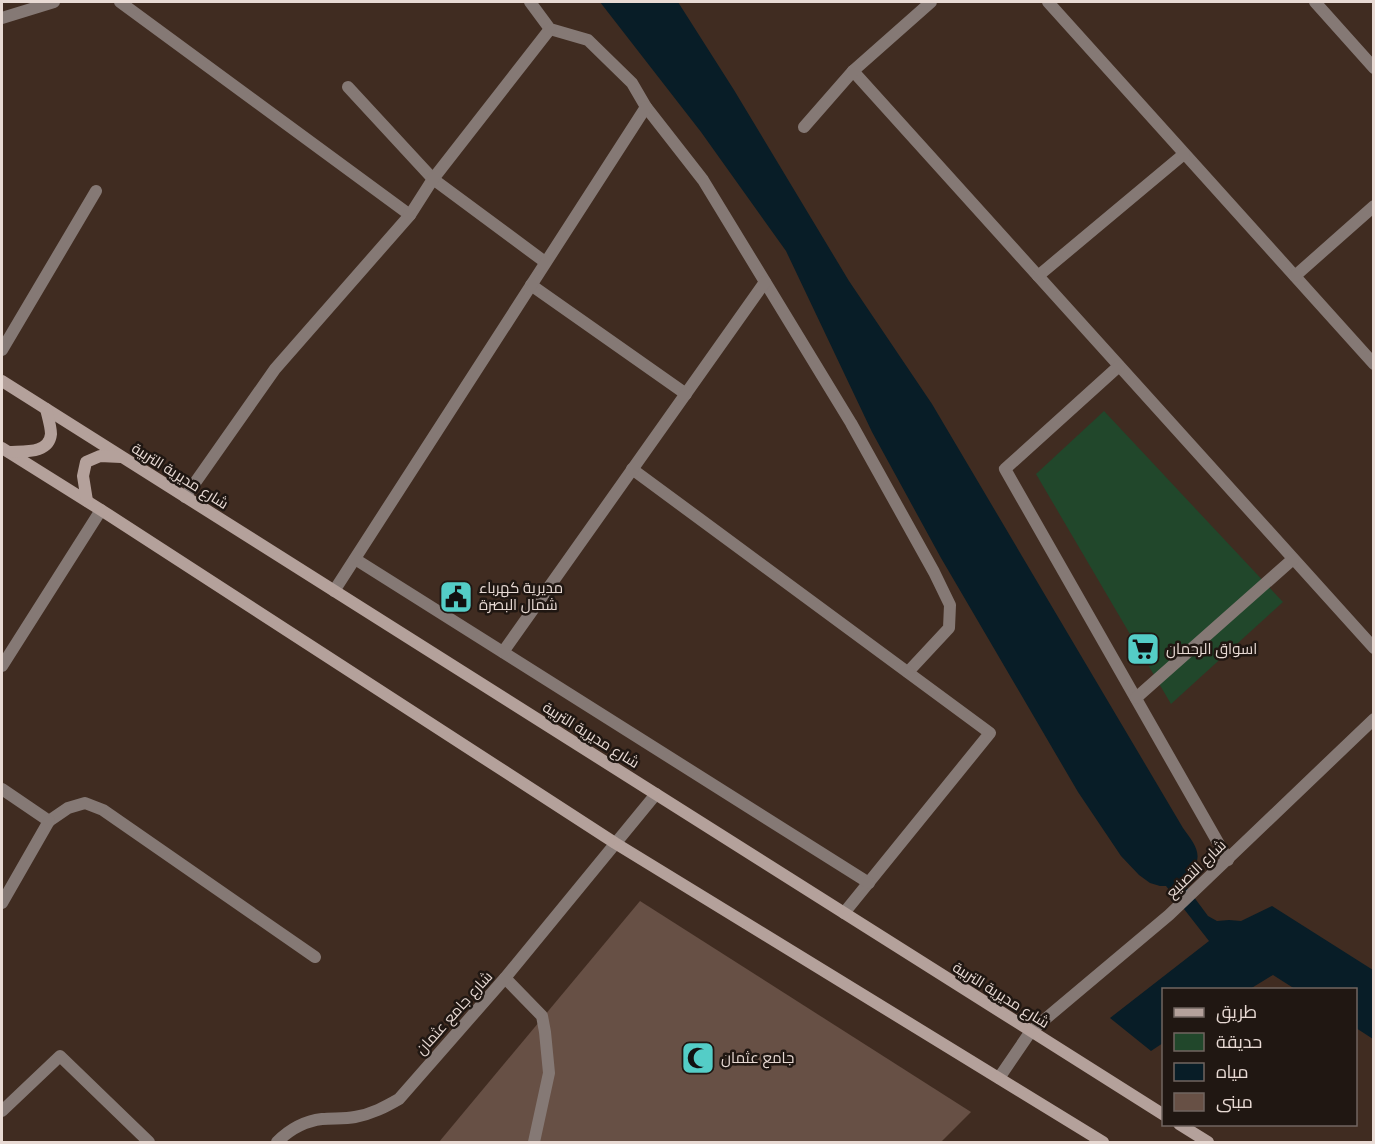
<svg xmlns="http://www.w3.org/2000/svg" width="1375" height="1144" font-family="'Public Sans',Cairo,sans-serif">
<rect width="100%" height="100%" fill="#402c21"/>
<polygon fill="#21472b" points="1104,411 1283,602 1171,704 1036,474"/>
<path fill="#081d27" d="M 600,2 L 678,2 L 734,90 L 849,281 L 932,404 L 1183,828 C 1193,842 1204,854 1193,869 C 1190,874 1185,877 1182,881 L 1208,916 L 1217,921 L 1229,920 L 1241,921 L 1272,906 L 1373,970 L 1373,1039 L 1356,1028 L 1356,990 L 1295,989 L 1273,975 L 1250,989 L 1164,990 L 1163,1043 L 1151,1051 L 1110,1018 L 1209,941 L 1166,886 L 1160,886 L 1150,883 L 1139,875 L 1121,856 L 1078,792 L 941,558 L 872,432 L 786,251 L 701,132 Z"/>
<polygon fill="#675045" points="640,901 971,1112 941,1142 439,1142"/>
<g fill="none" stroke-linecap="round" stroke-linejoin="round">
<polyline stroke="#857975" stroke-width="12" points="505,978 542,1016 545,1032 549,1073 534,1142"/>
<g stroke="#857975" stroke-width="12">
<polyline points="120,2 410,215"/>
<polyline points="530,2 550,29 588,40 632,83 646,107 703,180 851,423 934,572 950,605 949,628 908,672"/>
<polyline points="1048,2 1374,364"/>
<polyline points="1315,2 1374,68"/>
<polyline points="2,18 54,2"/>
<polyline points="853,71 1374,648"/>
<polyline points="348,87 433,179 545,262"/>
<polyline points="804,127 853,71 931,2"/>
<polyline points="1038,276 1184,154"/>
<polyline points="1295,276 1374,206"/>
<polyline points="531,285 686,394"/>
<polyline points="2,350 96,191"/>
<polyline points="1119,366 1005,469 1228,860"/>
<polyline points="632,469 990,733 844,913"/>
<polyline points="185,497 275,369 410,215 433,179 550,29"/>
<polyline points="355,559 869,883"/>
<polyline points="334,591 646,107"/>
<polyline points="503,652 765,282"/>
<polyline points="2,666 101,510"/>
<polyline points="1136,698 1293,559"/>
<polyline points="2,789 49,821 68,808 85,803 103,810 315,957"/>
<polyline points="2,903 49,821"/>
<polyline points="2,1111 60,1056 149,1142"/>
<path d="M 277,1142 C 289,1130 305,1121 322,1119 C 333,1118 345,1119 355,1117 C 372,1114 385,1107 399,1099 L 505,978 L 656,794"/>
</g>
<polyline stroke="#857975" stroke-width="12" points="999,1078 1031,1031 1169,915 1374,719"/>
<g stroke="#b4a19b" stroke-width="12">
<polyline points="2,381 1164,1115"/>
<polyline points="2,448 101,510 615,843 1103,1142"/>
<path d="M 9,452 C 24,451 49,454 51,434 C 51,427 48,417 46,409"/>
<polyline points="87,501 83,476 86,462 100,456 121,457"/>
<polyline points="1179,1124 1208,1142"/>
</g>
</g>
<defs>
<g id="civic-square" transform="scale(1.725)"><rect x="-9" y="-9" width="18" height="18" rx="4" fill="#54cdc7" stroke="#201712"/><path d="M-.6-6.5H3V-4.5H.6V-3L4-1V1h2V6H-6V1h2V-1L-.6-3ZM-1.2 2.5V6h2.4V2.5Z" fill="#111"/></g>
<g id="supermarket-square" transform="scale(1.725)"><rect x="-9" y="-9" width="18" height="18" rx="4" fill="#54cdc7" stroke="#201712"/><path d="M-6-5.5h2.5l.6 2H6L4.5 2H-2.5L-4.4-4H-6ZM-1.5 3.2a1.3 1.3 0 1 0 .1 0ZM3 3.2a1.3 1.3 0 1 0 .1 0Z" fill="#111"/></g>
<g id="mosque-square" transform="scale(1.725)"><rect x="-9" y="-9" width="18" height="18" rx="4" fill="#54cdc7" stroke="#201712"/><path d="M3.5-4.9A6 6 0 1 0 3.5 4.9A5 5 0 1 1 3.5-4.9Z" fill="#111"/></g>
</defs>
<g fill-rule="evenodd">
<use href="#civic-square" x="456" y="597"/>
<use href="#supermarket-square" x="1143" y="649"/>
<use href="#mosque-square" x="698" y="1058"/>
</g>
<g text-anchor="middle" stroke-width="5" stroke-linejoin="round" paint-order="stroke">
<g font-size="15" fill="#e8dad4" stroke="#201712">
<text transform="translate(180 476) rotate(32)" y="5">شارع مديرية التربية</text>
<text transform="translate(591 735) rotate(32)" y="5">شارع مديرية التربية</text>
<text transform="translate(1196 869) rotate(-44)" y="5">شارع التصنيع</text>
<text transform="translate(1001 995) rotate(32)" y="5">شارع مديرية التربية</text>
<text transform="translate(454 1013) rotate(-48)" y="5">شارع جامع عثمان</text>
</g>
<g font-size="15" fill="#e8dad4" stroke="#201712" text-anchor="start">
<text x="479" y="593">مديرية كهرباء<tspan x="479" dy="17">شمال البصرة</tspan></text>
<text x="1166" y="654">اسواق الرحمان</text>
<text x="721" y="1063">جامع عثمان</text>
</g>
</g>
<rect width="1375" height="1144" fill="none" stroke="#e8dad4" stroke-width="6"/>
<rect x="1162" y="988" width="195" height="138" fill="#201712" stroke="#706560" stroke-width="1.5"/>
<rect x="1174" y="1008" width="30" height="9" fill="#b4a19b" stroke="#706560" stroke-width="1.5"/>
<text x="1216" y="1018" font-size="18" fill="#e8dad4">طريق</text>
<rect x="1174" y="1033" width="30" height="18" fill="#21472b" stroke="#706560" stroke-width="1.5"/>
<text x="1216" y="1048" font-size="18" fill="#e8dad4">حديقة</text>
<rect x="1174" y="1063" width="30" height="18" fill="#081d27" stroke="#706560" stroke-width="1.5"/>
<text x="1216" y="1078" font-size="18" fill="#e8dad4">مياه</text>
<rect x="1174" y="1093" width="30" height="18" fill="#675045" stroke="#706560" stroke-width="1.5"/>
<text x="1216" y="1108" font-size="18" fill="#e8dad4">مبنى</text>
</svg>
